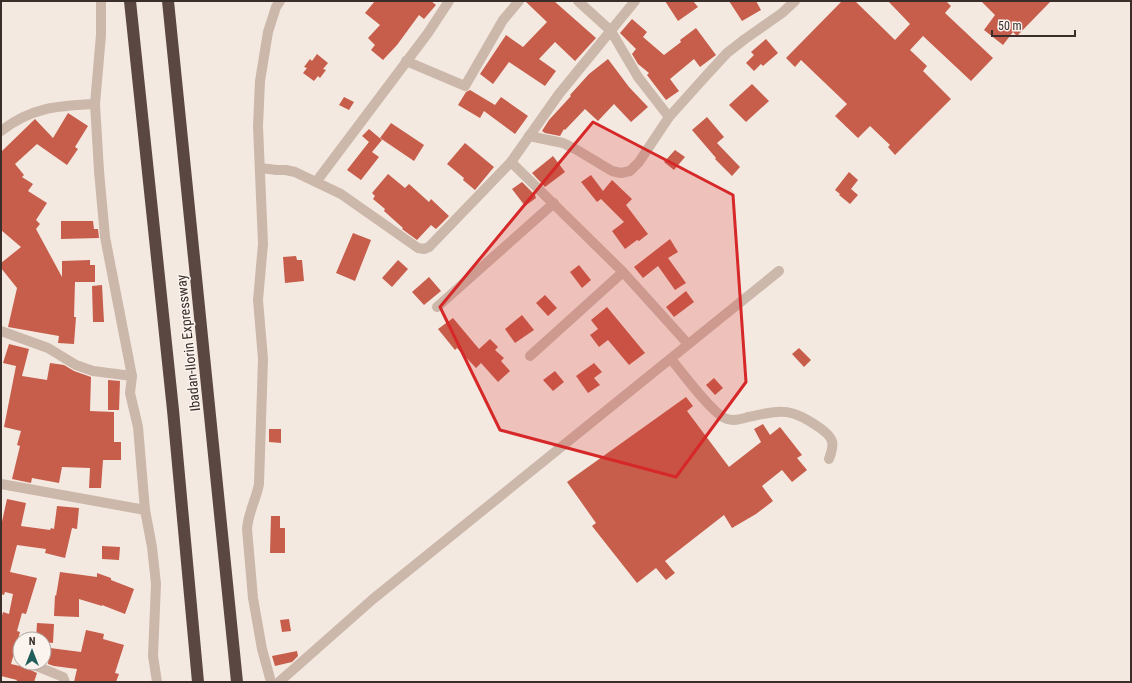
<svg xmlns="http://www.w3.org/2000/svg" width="1132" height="683" font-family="'Roboto Condensed',sans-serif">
<rect width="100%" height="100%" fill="#f4e9e0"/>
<g fill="#c75d4b">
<polygon points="375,1 431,1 436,5 424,19 419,15 397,45 383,60 371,50 375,45 368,38 380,25 365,13"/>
<polygon points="525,1 554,1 596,38 575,61 555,42 539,59 556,71 545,86 509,62 493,84 480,74 506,35 523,47 547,22"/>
<polygon points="665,1 693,1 698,7 678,21"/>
<polygon points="729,1 756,1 761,10 742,21"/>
<polygon points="842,1 855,1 895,40 910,24 888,1 946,1 951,6 945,13 993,58 971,81 923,36 910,50 927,66 923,71 951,99 895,155 888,147 890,145 870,126 858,138 835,116 847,104 801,60 795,67 786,58"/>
<polygon points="981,1 1051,1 1017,36 1013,32 1003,45 984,30 995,15"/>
<polygon points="632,19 647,32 643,37 664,55 681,42 680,40 696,28 716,55 700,67 694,59 670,79 679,91 666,100 647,75 649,73 638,64 632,54 636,49 620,33"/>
<polygon points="766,39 778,53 763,66 761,64 754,71 746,63 754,55 751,52"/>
<polygon points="317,54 328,63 323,69 326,70 320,78 318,76 314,81 303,73 307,68 304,67 310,59 312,61"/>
<polygon points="608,59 629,87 648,107 631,122 614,104 598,121 585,109 565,130 564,129 560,136 545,133 542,131 549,120 571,96 570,95 589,74"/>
<polygon points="752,84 769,101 746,122 729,105"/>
<polygon points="470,90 495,105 501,97 528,116 515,134 484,111 480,118 458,105 466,92"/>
<polygon points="344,97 354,102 349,110 339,105"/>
<polygon points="68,113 88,126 75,147 78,149 67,165 37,144 15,164 24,175 22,177 33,184 28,191 47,203 36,220 40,224 36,229 62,277 62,261 90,260 90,265 95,265 95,282 75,282 74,317 76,317 74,344 58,343 59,336 8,327 17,288 1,268 1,263 21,247 1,230 1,152 35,119 53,138"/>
<polygon points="707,117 724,137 717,143 740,167 732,176 715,159 716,158 692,130"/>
<polygon points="391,123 424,145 414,161 380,138"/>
<polygon points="369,129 382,140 372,152 379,157 361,180 347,170 369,142 362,136"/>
<polygon points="465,143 494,167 475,190 463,180 464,178 447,164"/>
<polygon points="675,150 685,157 674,170 664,162"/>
<polygon points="553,156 565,172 545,187 532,173"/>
<polygon points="849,172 858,180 851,189 858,195 850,204 839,195 840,194 835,190"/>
<polygon points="388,174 405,188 409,184 429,202 431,199 449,216 436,229 431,225 417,240 402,229 403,228 384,211 385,209 373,199 375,196 372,193"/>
<polygon points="591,175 603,191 612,180 632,199 626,205 648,234 639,241 637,240 625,249 612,231 624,222 601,199 597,202 581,182"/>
<polygon points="522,182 535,195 536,198 525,206 512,189"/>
<polygon points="61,221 93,221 94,229 98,229 99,238 61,239"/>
<polygon points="353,233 371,240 355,281 336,273"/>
<polygon points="670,239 678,252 668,258 686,283 675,290 658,266 643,278 634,267"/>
<polygon points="296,256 297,260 302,260 304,281 285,283 283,257"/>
<polygon points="398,260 408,269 392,287 382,278"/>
<polygon points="579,265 591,280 582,288 570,272"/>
<polygon points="429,277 441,291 424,305 412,292"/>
<polygon points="102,285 104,322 93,322 92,286"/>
<polygon points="686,291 694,302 674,317 666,307"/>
<polygon points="545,295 557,308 548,316 536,303"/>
<polygon points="607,307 645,353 629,365 608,340 599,347 590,335 598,329 591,320"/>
<polygon points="522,315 534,330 515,343 505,329"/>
<polygon points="453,318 479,349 490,339 498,347 495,350 504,358 501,361 510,371 498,382 481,363 476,368 457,348 455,350 438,329"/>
<polygon points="9,344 29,349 22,376 47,380 50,363 64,365 74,371 91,377 90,411 114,412 114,442 121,442 121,460 103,460 101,488 89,488 90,468 62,467 59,483 32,478 31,483 12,479 20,446 17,445 21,431 4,427 16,366 3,363"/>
<polygon points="799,348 811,360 804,367 792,354"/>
<polygon points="594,363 602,372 594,378 600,385 588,393 576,376"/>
<polygon points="555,371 564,382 553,391 543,380"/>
<polygon points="714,378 723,388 715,395 706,385"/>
<polygon points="108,380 120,381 119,410 108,410"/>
<polygon points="686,397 693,406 687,411 729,467 761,442 754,429 763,424 770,435 780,427 802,455 797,458 807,470 792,482 782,470 762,486 773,501 756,514 732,528 724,515 665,561 675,573 666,580 656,568 637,583 592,526 596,523 567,482"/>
<polygon points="269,429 281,429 281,443 269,442"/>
<polygon points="7,499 26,503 21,526 50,530 51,528 54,529 57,506 79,508 77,529 72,528 65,558 45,553 46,549 17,545 10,572 37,578 26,614 22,613 17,631 20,632 11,664 24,667 37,673 34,682 16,682 17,680 1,676 1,619 3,612 9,614 13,594 5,592 4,595 1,594 1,526"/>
<polygon points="271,516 280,516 280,528 285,528 285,553 270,553"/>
<polygon points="102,546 120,547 119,560 102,559"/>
<polygon points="60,572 97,577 97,573 111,578 111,580 134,589 125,614 102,605 102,606 79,599 79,617 54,616 55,595 56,596"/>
<polygon points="289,619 291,631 282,632 280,620"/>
<polygon points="37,623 54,624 53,643 44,642 44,639 36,639"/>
<polygon points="86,630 104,634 103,639 124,645 115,673 119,674 116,682 74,682 77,669 54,666 48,664 50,648 81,652"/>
<polygon points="297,651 298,656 292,662 275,666 272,656"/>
</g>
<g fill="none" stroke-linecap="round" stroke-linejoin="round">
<g stroke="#ccb7ab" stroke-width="10">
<polyline points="578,1 611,31 638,77 669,117"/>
<polyline points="406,61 465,86 503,20 519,1"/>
<polyline points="95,104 99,171 105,237 132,376 130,393 138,427 145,510 152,547 156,584 153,656 157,682"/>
<path d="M 1,131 C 32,107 58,106 95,104 L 101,35 L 101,1"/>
<polyline points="529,136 563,143 577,150 612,171 621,173 630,171 639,162 669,117 704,78 727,53 745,39 782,13 795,1"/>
<polyline points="511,162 623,272 688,344"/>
<polyline points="260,168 277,170 286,170 295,172 341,194 418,248 424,249 429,247 511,162 559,94 635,1"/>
<polyline points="316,182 428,33 449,1"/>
<polyline points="437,307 554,203"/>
<polyline points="1,331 48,348 76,365 93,371 132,376"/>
<polyline points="530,356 623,272"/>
<path d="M 671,359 C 681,371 714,416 727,419 C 733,421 742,419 748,417 C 782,410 790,407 820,428 C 834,438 835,443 829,459"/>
<polyline points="1,484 145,510"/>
<polyline points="29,663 63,677 65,682"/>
<path d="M 271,682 L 262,649 L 253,598 L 247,529 C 248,513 256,500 259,484 L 263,359 L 258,300 L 263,244 L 258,126 L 260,81 L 268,32 L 276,7 L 280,1"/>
<polyline points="279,682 373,599 779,271"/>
</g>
<g stroke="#5b4742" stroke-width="12">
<polyline points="130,1 173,410 198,682"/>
<polyline points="168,1 237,682"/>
</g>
</g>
<path fill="#d62828" fill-opacity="0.2" stroke="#d62828" stroke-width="3" stroke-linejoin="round" d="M 593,122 L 733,195 L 746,382 L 676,477 L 500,430 L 440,307 Z"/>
<g text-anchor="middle" stroke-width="3" stroke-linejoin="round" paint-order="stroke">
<g font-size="14" fill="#3a2e2b" stroke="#fbf3ed">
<text transform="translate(188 343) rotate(-96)" y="5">Ibadan-Ilorin Expressway</text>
</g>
</g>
<rect width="1132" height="683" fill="none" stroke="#3a2e2b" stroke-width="4"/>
<g transform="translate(32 651)"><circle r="19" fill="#fbf3ed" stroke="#aea49f"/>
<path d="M0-3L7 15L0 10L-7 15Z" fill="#1f5d5b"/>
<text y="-6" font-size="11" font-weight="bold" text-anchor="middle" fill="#3a2e2b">N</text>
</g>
<path d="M992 30v6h83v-6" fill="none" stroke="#3a2e2b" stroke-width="2"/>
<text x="998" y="30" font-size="12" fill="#3a2e2b" stroke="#fbf3ed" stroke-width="3" paint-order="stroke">50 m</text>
</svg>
